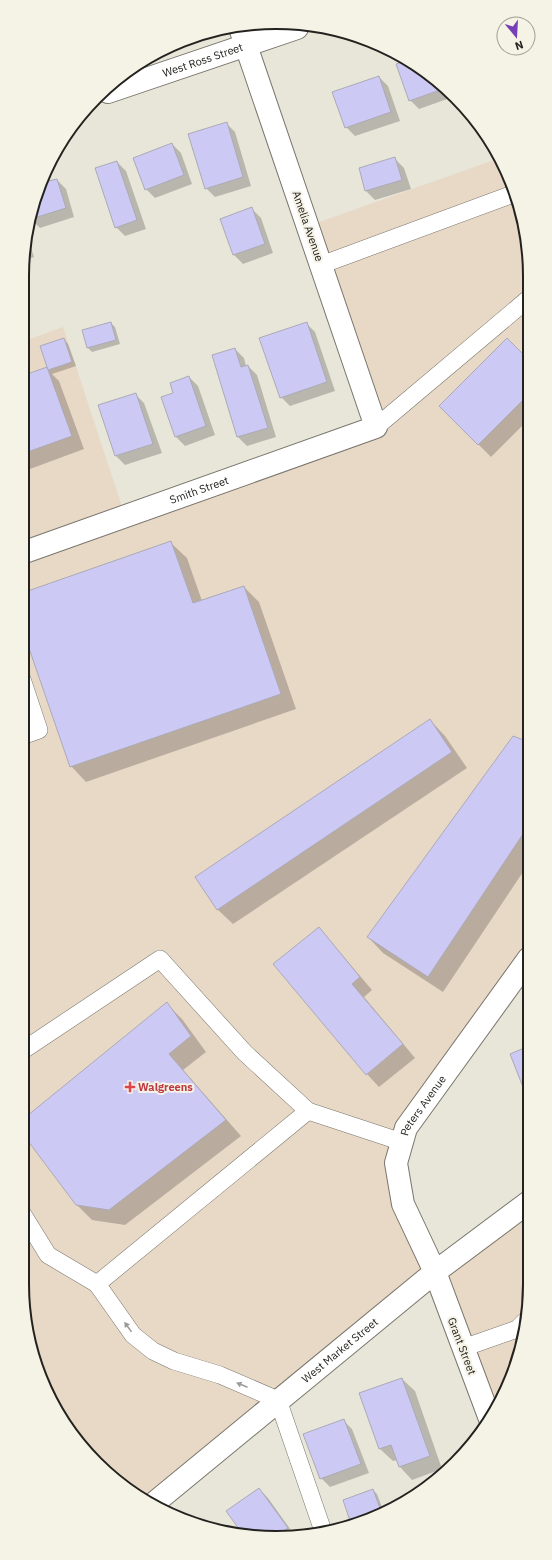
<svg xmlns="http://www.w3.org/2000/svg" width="552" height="1560" font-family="'IBM Plex Sans',sans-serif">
<rect width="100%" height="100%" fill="#e8e5d9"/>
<polygon fill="#e8d8c6" points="500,158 504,164 528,243 529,958 396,1163 435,1272 530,1201 530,1284 521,1350 490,1419 434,1272 153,1504 85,1452 41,1381 22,1284 22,342 63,327 125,516 376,427 308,226"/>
<g fill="#0003">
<polygon points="409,61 453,97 419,109 410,100"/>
<polygon points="379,77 388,86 400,121 355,136 346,127"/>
<polygon points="226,123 235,132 251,186 215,197 206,188"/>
<polygon points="172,144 181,153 192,184 155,198 146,189"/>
<polygon points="395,159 404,168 411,189 375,200 366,191 360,169"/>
<polygon points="117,162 126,171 146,229 125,236 116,227"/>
<polygon points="57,180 66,189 74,217 40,228 31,219 31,210 44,184"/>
<polygon points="252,209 261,218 273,253 243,264 234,255 221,220"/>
<polygon points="27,236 34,257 24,260"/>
<polygon points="111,323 115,327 120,344 92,352 88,348 83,331"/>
<polygon points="306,323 315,332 335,391 290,406 281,397"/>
<polygon points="64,339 68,344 76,366 52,374 59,381 84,449 22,472 22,377 46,368 49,371 41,347"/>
<polygon points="507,340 528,360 528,420 491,457 440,406"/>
<polygon points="235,349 244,358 246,366 248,366 257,375 276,437 247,446 238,437"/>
<polygon points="189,377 198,386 215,435 185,446 176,437 174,393"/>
<polygon points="135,394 144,403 162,453 125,465 116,456 99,406"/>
<polygon points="171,543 187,558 202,601 244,587 259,602 296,709 86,782 71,766 22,625 22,594"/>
<polygon points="430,720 445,736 467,768 233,924 217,909"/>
<polygon points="529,743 529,863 443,992 383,953 368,937"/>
<polygon points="319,928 372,990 364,997 415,1058 379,1087 367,1074"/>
<polygon points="167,1004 182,1019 206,1052 183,1070 241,1136 125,1225 92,1220 76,1204 22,1131 22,1121"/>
<polygon points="402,1379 415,1391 442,1469 412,1480 400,1467 397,1460 393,1461 380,1449"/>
<polygon points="343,1420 352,1429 369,1473 330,1487 321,1478"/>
<polygon points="259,1489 268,1498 293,1533 246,1536"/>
<polygon points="373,1490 377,1494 383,1510 353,1524 352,1523"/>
</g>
<g fill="#cdc9f5" stroke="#abaab5">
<polygon points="408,60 443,89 409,101 396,64"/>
<polygon points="379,76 391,112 345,128 332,92"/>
<polygon points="227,122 243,177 205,189 188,134"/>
<polygon points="172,143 184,175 145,190 133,158"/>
<polygon points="395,157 402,180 365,191 359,168"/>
<polygon points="117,161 137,220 115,228 95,168"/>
<polygon points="57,179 66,208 31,219 31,210 44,182"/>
<polygon points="252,207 265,244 233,255 220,219"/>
<polygon points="111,322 116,340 87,348 82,330"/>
<polygon points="307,322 327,382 280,398 259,338"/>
<polygon points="64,338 72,362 48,370 40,346"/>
<polygon points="507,338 528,359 528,395 478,445 439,406"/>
<polygon points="235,348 241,367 248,365 268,428 237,437 212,355"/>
<polygon points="47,367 72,436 22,454 22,376"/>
<polygon points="189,376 206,426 175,437 161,397 173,393 170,383"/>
<polygon points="136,393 153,444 115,456 98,405"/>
<polygon points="171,541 193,603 244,586 281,694 70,767 22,628 22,593"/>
<polygon points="430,719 452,752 217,910 195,877"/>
<polygon points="513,736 529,742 529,825 428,977 367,937"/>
<polygon points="319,927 360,977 352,984 403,1044 366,1075 273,964"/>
<polygon points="167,1002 191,1036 169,1054 226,1120 109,1210 76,1205 22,1133 22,1120"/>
<polygon points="529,1046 530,1105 510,1054"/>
<polygon points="402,1378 430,1456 399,1467 391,1445 379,1449 359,1393"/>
<polygon points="344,1419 361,1464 320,1479 303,1434"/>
<polygon points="259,1488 288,1528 280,1533 244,1536 226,1511"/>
<polygon points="373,1489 381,1511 351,1524 343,1500"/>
</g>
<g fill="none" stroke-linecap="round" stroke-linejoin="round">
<g stroke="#79766c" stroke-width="18">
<g id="lane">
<polyline points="321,265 513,194"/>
<polyline points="376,427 528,299"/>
<polyline points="22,679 39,730 22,736"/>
<polyline points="22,1051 160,959 245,1053 308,1111 402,1142"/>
<polyline points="22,1213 48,1255 97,1284 133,1335 153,1351 174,1361 220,1375 278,1400 323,1531"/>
<polyline points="97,1284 308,1111"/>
<polyline points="463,1348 517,1329 525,1321"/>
</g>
</g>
<g stroke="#79766c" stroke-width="24">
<g id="street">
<path id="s1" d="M 108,92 L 297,28"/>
<path id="s2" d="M 22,553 L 376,427 L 239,25"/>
<path id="s3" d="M 490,1419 L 435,1272 L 403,1204 L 396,1163 L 406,1128 L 529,958"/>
</g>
</g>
<g stroke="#79766c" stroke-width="24">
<g id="secondary">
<path id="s4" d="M 153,1504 L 435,1272 L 530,1201"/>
</g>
</g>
<use href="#lane" stroke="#fff" stroke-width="17"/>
<use href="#street" stroke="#fff" stroke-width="22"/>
<use href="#secondary" stroke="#fff" stroke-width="22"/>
</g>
<defs><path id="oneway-solid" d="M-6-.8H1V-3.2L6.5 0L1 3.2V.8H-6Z"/></defs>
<g fill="#9c9c9a">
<use href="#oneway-solid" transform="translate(128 1327) rotate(-126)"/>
<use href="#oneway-solid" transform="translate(242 1385) rotate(-157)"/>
</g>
<path fill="#e0444e" stroke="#f5f2e6" stroke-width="1.5" d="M128 1081h4v4h4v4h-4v4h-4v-4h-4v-4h4z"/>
<g text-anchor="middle" stroke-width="4" stroke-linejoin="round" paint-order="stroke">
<g font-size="11" fill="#23221e" stroke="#f5f2e6">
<text dy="4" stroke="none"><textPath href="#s1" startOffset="100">West Ross Street</textPath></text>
<text transform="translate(308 226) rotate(71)" y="4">Amelia Avenue</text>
<text dy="4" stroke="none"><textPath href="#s2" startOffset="188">Smith Street</textPath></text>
<text dy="4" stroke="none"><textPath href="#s3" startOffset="338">Peters Avenue</textPath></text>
<text transform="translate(462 1346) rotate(69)" y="4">Grant Street</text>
<text dy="4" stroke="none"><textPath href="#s4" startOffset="242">West Market Street</textPath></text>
</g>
<g font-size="11" font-weight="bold" fill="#be3a42" stroke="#f5f2e6" text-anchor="start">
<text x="138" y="1091">Walgreens</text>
</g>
</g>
<path d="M0 0H552V1560H0ZM276 29H276A247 247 0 0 1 523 276V1284A247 247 0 0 1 276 1531H276A247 247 0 0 1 29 1284V276A247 247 0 0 1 276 29Z" fill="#f5f2e6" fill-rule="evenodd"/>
<path fill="none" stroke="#23221e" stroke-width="2" d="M276 29H276A247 247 0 0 1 523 276V1284A247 247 0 0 1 276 1531H276A247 247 0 0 1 29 1284V276A247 247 0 0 1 276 29Z"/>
<g transform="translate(516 36) rotate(162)"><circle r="19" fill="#f5f2e6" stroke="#a19f96"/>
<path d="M0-3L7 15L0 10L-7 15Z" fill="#773fb5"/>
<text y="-6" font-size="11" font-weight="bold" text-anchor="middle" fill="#23221e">N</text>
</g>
</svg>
